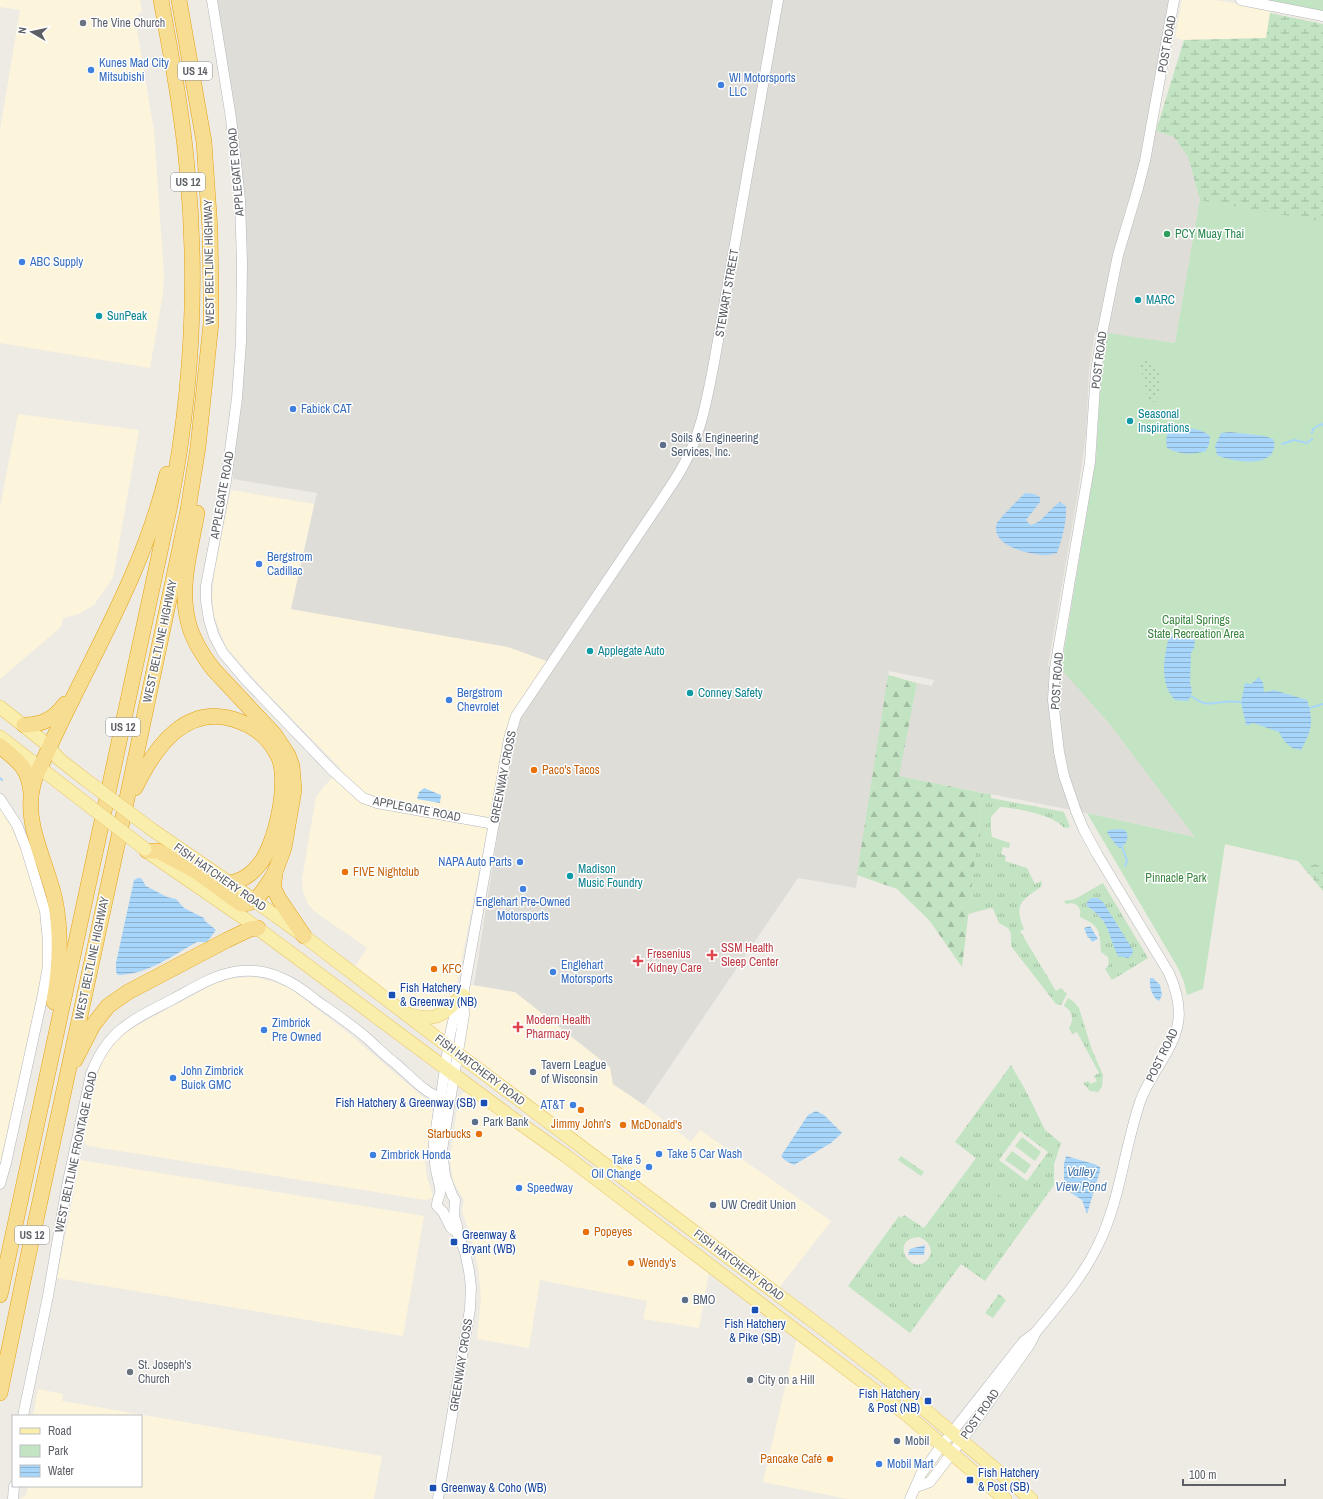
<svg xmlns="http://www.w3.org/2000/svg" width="1323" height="1499" font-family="'Archivo Narrow',sans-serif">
<defs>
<pattern id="grass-tufts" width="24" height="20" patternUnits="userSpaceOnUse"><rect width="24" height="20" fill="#c2e4c2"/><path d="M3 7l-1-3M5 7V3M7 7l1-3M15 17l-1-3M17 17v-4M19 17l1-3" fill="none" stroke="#a1bca1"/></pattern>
<pattern id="forest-firs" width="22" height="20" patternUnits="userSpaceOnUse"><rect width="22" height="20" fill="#c2e4c2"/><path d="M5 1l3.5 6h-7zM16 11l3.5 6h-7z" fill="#a1bca1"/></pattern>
<pattern id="wetland-marsh" width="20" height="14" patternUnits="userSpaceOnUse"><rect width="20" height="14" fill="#c2e4c2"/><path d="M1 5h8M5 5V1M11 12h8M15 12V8" fill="none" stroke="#a1bca1"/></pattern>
<pattern id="garden-dots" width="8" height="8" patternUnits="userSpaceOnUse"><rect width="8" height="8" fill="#c2e4c2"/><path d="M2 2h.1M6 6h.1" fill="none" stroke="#a1bca1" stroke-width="1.8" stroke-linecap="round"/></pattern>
<pattern id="water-rules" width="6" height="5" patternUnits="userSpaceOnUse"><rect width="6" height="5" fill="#a8d6fa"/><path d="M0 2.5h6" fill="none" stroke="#8cb1ce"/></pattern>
</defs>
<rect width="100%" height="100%" fill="#eeebe4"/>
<g fill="#fcf4db">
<polygon points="0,0 140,0 142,11 135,18 154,131 164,275 163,293 150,368 0,343 0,130 20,10 0,7"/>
<polygon points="1182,0 1215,0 1271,9 1266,38 1184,40 1175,38"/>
<polygon points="18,414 139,430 113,578 94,605 79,614 63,618 61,627 0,679 0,507"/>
<polygon points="231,490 314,504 291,609 508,647 552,663 494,824 486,836 457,983 515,992 611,1068 613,1084 644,1105 691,1142 700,1130 831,1221 779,1288 471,1057 355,966 367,948 314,911 308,904 303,892 302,879 316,797 325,785 341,769 265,691 226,647 214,615 212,595 215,569"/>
<polygon points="0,799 37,883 48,952 0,1184"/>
<polygon points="255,977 274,982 290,988 347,1032 431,1104 433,1114 425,1162 427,1178 433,1196 430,1199 425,1200 89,1146 85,1144 84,1138 96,1077 101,1062 114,1043 127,1031 214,984 234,978"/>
<polygon points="467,1092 547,1149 709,1272 699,1328 643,1319 647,1301 540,1280 529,1348 477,1339 481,1298 478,1267 472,1240 462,1211 464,1200 453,1181 450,1160 458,1102 462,1093"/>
<polygon points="80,1160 424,1216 403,1336 57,1278"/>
<polygon points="797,1337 932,1443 997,1499 848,1499 763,1482"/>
<polygon points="38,1389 63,1394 62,1401 382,1456 374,1499 20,1499 27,1494 28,1486 141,1486 141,1416 33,1416"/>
</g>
<polygon fill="#dfddd8" points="212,0 1174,0 1151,131 1156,131 1174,137 1188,157 1200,200 1175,343 1095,332 1089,371 1086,435 1077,498 1048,666 1067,670 1108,722 1196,837 1087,813 898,776 917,683 932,686 934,680 889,671 856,888 798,878 644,1105 613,1084 610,1067 515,992 474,985 497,838 494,824 509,739 552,663 508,647 291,609 317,493 233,479 237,398 240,200"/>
<g fill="url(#grass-tufts)" fill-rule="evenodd">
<path d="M 983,793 L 991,794 L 991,798 L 1064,812 L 1070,827 L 1064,828 C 1055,815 1016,808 1000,807 L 991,817 L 991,831 L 992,837 L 1010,843 L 1009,848 L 1003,847 L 1001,854 L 1006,856 L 1005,861 L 1027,868 L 1035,884 L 1041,881 L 1042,882 L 1041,887 C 1022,900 1013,904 1024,929 L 1020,931 L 1056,991 L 1061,988 L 1067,994 L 1061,1005 L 1056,1004 L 1011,946 L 1011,933 L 1008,928 L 999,923 L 993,909 L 991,908 L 968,914 Z"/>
<path d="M 1103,883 L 1148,958 L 1112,980 L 1105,969 L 1109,965 L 1108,957 L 1101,952 C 1100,931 1100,926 1080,917 C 1082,907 1076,901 1066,904 L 1064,901 L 1075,899 ZM 1103,902 L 1111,937 C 1106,921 1100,916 1087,906 Z"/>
<path d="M 1068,998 L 1073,1001 L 1079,1008 L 1092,1050 L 1103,1075 L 1102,1087 L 1098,1092 L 1090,1091 L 1083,1083 L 1088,1081 L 1091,1084 L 1097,1081 L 1094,1076 L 1099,1073 L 1077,1032 L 1072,1034 L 1069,1028 C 1074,1020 1073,1011 1064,1006 Z"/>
<path d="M 1011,1065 L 1027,1093 L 1045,1130 L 1061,1143 L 1054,1164 L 1054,1185 L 985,1281 L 961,1264 L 910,1333 L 848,1286 L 899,1216 L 901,1218 L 904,1215 L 924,1228 L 976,1158 L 955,1142 ZM 1020,1131 L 1048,1152 L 1027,1181 L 999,1160 ZM 919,1237 C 928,1240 935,1250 928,1259 C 912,1279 887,1239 919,1237 Z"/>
<polygon points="901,1156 924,1172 921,1176 898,1160"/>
<polygon points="999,1294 1006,1300 993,1318 985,1313"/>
</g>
<polygon fill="url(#forest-firs)" points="888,675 917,683 899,776 983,793 962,967 929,920 897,889 857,875"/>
<polygon fill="url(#wetland-marsh)" points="1270,13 1323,24 1323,891 1298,861 1196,837 1163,414 1200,200 1188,157 1174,137 1156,131 1184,40 1266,38"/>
<g fill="#c2e4c2">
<polygon points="1263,0 1323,0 1323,13"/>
<polygon points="1200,200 1323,222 1323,866 1225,844 1203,989 1187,995 1184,982 1178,968 1087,813 1195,837 1108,722 1061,669 1096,458 1101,373 1107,333 1175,343"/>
<polygon points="1022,1137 1041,1152 1035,1161 1015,1146"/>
<polygon points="1012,1151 1031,1165 1025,1174 1005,1160"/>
<polygon points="994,1180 1009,1191 1003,1198 989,1187"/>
</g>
<path fill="url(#garden-dots)" d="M 1144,357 C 1163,369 1161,380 1157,401 L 1153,402 C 1144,397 1147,391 1145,382 C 1144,377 1141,372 1139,367 Z"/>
<g fill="url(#water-rules)">
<path d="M 1172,428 C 1184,428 1200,427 1210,436 L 1209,444 L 1206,451 C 1191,455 1180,455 1167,448 L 1166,440 L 1168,430 Z"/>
<path d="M 1230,432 L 1265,436 L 1273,439 C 1275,443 1275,447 1273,451 C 1266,468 1229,461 1217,455 L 1215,446 L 1221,433 Z"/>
<path d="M 1025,493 L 1034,494 L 1040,497 L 1040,502 L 1026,520 L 1030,525 C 1041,524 1049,509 1060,502 L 1066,506 C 1067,522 1062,539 1057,553 C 1052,554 1047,556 1042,555 C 1027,554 989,545 997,523 C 999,519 1021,497 1025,493 Z"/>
<path d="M 1181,630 L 1190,633 L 1195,641 L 1194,648 L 1191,653 L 1190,684 C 1193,690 1192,695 1188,701 L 1175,700 C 1161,686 1163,663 1167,645 C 1168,641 1170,634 1175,632 C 1177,631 1179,631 1181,630 Z"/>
<path d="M 1259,677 L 1263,683 L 1264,692 L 1274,690 L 1307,700 C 1314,722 1312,730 1301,750 C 1289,749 1284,742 1279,732 L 1253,723 L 1249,725 L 1246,725 L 1241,702 L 1245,683 L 1251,684 Z"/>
<polygon points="424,788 441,795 440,803 417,799 419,792"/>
<path d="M 1120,829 L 1125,830 C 1130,836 1127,844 1120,848 L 1117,846 L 1107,833 L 1109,830 Z"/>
<path d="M 138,878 L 141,878 L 146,886 L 167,897 L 176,899 L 184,908 L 204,918 L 205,921 L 216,930 L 207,942 L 197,942 C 173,955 147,975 118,975 L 116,972 L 116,963 L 134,880 Z"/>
<path d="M 1091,898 L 1098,898 L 1103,902 L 1133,950 L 1132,955 L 1128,958 L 1118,956 C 1106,931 1112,924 1087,906 L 1087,902 Z"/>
<polygon points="1090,926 1098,939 1092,942 1089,937 1088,938 1084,928"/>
<path d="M 1150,978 L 1153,978 L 1160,985 L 1162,995 L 1159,1001 C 1152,998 1149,986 1150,978 Z"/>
<polygon points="816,1111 824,1115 842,1133 831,1143 794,1165 786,1161 781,1156 808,1115"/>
<polygon points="1066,1156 1094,1164 1100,1167 1100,1171 1087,1214 1082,1200 1071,1193 1064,1181 1064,1164"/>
<polygon points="925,1245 924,1255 908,1255 910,1249"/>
</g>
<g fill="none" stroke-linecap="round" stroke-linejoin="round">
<g stroke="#a8d6fa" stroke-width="2">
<polyline points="1312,433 1313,429 1321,424 1323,425"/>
<polyline points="1282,444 1294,440 1307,443 1312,439"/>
<path d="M 1191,696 C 1206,707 1208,703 1224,702 C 1230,701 1235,702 1241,702"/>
<polyline points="1310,708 1323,704"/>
<polyline points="0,778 2,780"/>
<polyline points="1122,847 1127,861 1125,866"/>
</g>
<g stroke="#b4b6ba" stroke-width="11">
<g id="minor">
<polyline points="212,0 231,118 240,200 242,263 241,342 237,398 226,481 206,586 206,601 209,620 214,636 223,653 245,679 332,770 363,798 377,803 494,824"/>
<polyline points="1241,0 1323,16"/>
<polyline points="0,799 17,825 26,848 45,911 48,941 48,966 43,994 6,1163 0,1184"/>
<path d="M 457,1232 L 451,1228 L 443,1212 L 437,1206 C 436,1199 442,1195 440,1188 C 439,1182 437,1176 436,1170 C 434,1161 434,1151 434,1142 L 450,1035 L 455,1013 L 462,998"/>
<path d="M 23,1416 L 48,1296 L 67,1186 L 91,1074 C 108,1029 133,1020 173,999 C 192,989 212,976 234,972 C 249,969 267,971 281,978 C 294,983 306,992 317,1001 C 334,1013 352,1025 368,1039 C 377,1047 385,1056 395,1063 C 409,1075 423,1091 440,1098"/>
<path d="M 916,1487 L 930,1482 L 970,1429 L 1030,1344 L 1036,1332 C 1058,1305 1083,1277 1098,1245 C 1120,1201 1124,1149 1140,1102 C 1149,1075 1173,1052 1178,1023 C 1181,1006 1176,989 1169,973 L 1097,854 L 1084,830 L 1076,811 L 1064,776 L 1059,752 L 1053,700 L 1055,668 L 1090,462 L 1096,371 L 1103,329 L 1118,255 L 1138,188 L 1145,161 L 1174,0"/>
<polyline points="13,1499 14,1486"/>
<path d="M 438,1499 L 470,1309 L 471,1287 L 469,1271 L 465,1252 L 457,1232 L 457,1226 L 454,1216 L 455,1200 L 452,1195 L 445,1176 L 442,1150 L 464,1015 L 463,995 L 509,739 L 516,716 L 661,501 C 668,490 676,479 682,468 C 701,435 707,399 714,363 L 778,0"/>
<polyline points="910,1499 921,1474 942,1445 1024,1341 1035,1333"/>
</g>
</g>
<g stroke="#e9c361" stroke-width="14">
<g id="major">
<polyline points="0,707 44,742 59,759 82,777"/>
<polyline points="0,737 79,798"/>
<polyline points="151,829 230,883 304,936 458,1054 813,1321 887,1378 1031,1499"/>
<polyline points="149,853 245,919 511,1117 566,1156 907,1415 1005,1499"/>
<path d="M 408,1014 C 437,1024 444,1013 463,995"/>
</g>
</g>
<g stroke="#e4a10d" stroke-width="16">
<g id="highway">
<path d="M 197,513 C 191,548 179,586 188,621 C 192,639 203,656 214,670 L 274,734 L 288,755 L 292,766 L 294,790 L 284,848 L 275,872 L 274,882 L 274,889 L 279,899 L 304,936"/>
<path d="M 24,725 C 42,725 54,719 65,704"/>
<path d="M 0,746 C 18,761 29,768 31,793"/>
<path d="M 135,788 C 155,747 187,700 241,722 C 257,728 270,740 278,756 C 290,780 276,846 258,866 C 250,876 242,880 230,883"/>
<path d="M 147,851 L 158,851 L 197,872 L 241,904 C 258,905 267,884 275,873"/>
<path d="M 54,1002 C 60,967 62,934 55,900 C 47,862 23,824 33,785 C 35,775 41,766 45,757 C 56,732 68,708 80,684 C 115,614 148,551 167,474"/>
<polyline points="75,1060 93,1025 108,1006 128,992 227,940 250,929 258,928"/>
<path d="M 0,1295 L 170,505 C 192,394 198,280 187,167 C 182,111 171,55 161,0"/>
<polyline points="0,1393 29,1252 119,836 188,510 198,447 211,323 211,295 210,230 204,142 179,0"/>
</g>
</g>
<use href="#minor" stroke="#fff" stroke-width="10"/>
<use href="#major" stroke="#faeeac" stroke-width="13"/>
<use href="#highway" stroke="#f7dd92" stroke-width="15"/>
<g stroke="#e9c361" stroke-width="14" stroke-linecap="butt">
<g id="major-bridge">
<polyline points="82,777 151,829"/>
<polyline points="79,798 145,849"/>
</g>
</g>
<use href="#major-bridge" stroke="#faeeac" stroke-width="13"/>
</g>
<g fill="#6b7280" stroke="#fff" stroke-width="1.5">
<circle cx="83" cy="23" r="4"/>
<circle cx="130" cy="1372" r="4"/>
<circle cx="750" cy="1380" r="4"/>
</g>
<g fill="#3f7fe0" stroke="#fff" stroke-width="1.5">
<circle cx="91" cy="70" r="4"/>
<circle cx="721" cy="85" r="4"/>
<circle cx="22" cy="262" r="4"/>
<circle cx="293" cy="409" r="4"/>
<circle cx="259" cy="564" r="4"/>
<circle cx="449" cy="700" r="4"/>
<circle cx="520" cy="862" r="4"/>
<circle cx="523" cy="889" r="4"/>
<circle cx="553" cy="972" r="4"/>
<circle cx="264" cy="1030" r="4"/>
<circle cx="173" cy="1078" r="4"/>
<circle cx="573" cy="1105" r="4"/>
<circle cx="659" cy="1154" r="4"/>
<circle cx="373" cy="1155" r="4"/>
<circle cx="649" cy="1167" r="4"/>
<circle cx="519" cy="1188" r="4"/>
<circle cx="879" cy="1464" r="4"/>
</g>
<circle fill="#2e9e5b" stroke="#fff" stroke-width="1.5" cx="1167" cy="234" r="4"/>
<g fill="#0f9aa8" stroke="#fff" stroke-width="1.5">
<circle cx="1138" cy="300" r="4"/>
<circle cx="99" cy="316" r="4"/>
<circle cx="1130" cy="421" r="4"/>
<circle cx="590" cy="651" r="4"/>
<circle cx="690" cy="693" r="4"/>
<circle cx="570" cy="876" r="4"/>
</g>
<g fill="#5c6f8a" stroke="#fff" stroke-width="1.5">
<circle cx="663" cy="445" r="4"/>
<circle cx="533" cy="1072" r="4"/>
<circle cx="475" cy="1122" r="4"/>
<circle cx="713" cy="1205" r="4"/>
<circle cx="685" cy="1300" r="4"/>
<circle cx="897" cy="1441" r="4"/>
</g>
<g fill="#e8710a" stroke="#fff" stroke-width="1.5">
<circle cx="534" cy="770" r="4"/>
<circle cx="345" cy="872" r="4"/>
<circle cx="434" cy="969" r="4"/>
<circle cx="581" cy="1110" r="4"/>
<circle cx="623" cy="1125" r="4"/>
<circle cx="479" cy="1134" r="4"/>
<circle cx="586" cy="1232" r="4"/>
<circle cx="631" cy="1263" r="4"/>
<circle cx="830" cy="1459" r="4"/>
</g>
<g fill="#e0444e" stroke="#fff" stroke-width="1.5">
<path d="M710 949h4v4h4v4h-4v4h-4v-4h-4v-4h4z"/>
<path d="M636 955h4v4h4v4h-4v4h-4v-4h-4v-4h4z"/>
<path d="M516 1021h4v4h4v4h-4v4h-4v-4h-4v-4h4z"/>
</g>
<g fill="#1a4fb4" stroke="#fff" stroke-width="1.5">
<rect x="388" y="991" width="8" height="8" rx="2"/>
<rect x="480" y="1099" width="8" height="8" rx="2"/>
<rect x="450" y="1238" width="8" height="8" rx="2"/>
<rect x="751" y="1306" width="8" height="8" rx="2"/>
<rect x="924" y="1397" width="8" height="8" rx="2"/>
<rect x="966" y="1476" width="8" height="8" rx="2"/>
<rect x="429" y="1484" width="8" height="8" rx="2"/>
</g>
<g text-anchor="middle" stroke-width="3" stroke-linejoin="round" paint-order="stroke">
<g fill="#fff" stroke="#8d8f92" stroke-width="1">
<rect x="178" y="62" width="34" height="18" rx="3"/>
<rect x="171" y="173" width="34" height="18" rx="3"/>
<rect x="106" y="718" width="34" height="18" rx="3"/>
<rect x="15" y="1226" width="34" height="18" rx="3"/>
</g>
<g font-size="11" font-weight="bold" fill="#5c5f64">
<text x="195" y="75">US 14</text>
<text x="188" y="186">US 12</text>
<text x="123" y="731">US 12</text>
<text x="32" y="1239">US 12</text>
</g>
<g font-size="12" fill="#5b616d" stroke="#fff" text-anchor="start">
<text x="91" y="27">The Vine Church</text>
<text x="138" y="1369">St. Joseph's<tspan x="138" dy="14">Church</tspan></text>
<text x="758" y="1384">City on a Hill</text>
</g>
<g font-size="12" fill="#5c5f64" stroke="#fff">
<text transform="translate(1167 44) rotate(-80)" y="4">POST ROAD</text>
<text transform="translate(236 172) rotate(-95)" y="4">APPLEGATE ROAD</text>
<text transform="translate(209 262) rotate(-91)" y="4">WEST BELTLINE HIGHWAY</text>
<text transform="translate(727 293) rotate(-80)" y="4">STEWART STREET</text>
<text transform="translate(1099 360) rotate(-83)" y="4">POST ROAD</text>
<text transform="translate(222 495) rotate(-80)" y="4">APPLEGATE ROAD</text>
<text transform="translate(160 641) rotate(-78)" y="4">WEST BELTLINE HIGHWAY</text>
<text transform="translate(1057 681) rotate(-86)" y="4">POST ROAD</text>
<text transform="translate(503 777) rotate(-79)" y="4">GREENWAY CROSS</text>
<text transform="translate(417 809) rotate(11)" y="4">APPLEGATE ROAD</text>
<text transform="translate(220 877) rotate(35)" y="4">FISH HATCHERY ROAD</text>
<text transform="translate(92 958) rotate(-78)" y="4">WEST BELTLINE HIGHWAY</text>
<text transform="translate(1162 1055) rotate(-64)" y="4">POST ROAD</text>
<text transform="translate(480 1070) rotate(37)" y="4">FISH HATCHERY ROAD</text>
<text transform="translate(76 1152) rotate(-78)" y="4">WEST BELTLINE FRONTAGE ROAD</text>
<text transform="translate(739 1265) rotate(37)" y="4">FISH HATCHERY ROAD</text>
<text transform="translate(461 1365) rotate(-81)" y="4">GREENWAY CROSS</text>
<text transform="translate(980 1414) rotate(-55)" y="4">POST ROAD</text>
</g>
<g font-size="12" fill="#366cbe" stroke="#fff" text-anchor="start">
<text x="99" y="67">Kunes Mad City<tspan x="99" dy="14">Mitsubishi</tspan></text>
<text x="729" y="82">WI Motorsports<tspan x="729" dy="14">LLC</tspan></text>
<text x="30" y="266">ABC Supply</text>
<text x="301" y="413">Fabick CAT</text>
<text x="267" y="561">Bergstrom<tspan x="267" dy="14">Cadillac</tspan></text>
<text x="457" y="697">Bergstrom<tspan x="457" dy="14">Chevrolet</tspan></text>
<text x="512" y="866" text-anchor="end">NAPA Auto Parts</text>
<text x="523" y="906" text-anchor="middle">Englehart Pre-Owned<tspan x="523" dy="14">Motorsports</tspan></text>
<text x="561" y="969">Englehart<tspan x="561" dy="14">Motorsports</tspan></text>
<text x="272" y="1027">Zimbrick<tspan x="272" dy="14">Pre Owned</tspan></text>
<text x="181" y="1075">John Zimbrick<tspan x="181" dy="14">Buick GMC</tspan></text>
<text x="565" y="1109" text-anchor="end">AT&amp;T</text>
<text x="667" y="1158">Take 5 Car Wash</text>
<text x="381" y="1159">Zimbrick Honda</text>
<text x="641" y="1164" text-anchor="end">Take 5<tspan x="641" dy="14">Oil Change</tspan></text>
<text x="527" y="1192">Speedway</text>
<text x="887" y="1468">Mobil Mart</text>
</g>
<g font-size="12" fill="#27864d" stroke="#fff" text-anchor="start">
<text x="1175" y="238">PCY Muay Thai</text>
</g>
<g font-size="12" fill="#0d838f" stroke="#fff" text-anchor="start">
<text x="1146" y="304">MARC</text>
<text x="107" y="320">SunPeak</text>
<text x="1138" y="418">Seasonal<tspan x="1138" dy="14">Inspirations</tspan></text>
<text x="598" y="655">Applegate Auto</text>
<text x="698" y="697">Conney Safety</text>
<text x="578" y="873">Madison<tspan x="578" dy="14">Music Foundry</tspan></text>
</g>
<g font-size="12" fill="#4e5e75" stroke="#fff" text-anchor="start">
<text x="671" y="442">Soils &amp; Engineering<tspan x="671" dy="14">Services, Inc.</tspan></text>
<text x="541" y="1069">Tavern League<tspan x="541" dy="14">of Wisconsin</tspan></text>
<text x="483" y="1126">Park Bank</text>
<text x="721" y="1209">UW Credit Union</text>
<text x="693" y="1304">BMO</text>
<text x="905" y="1445">Mobil</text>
</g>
<g font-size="12" fill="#3a843e" stroke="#fff">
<text x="1196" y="624">Capital Springs<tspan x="1196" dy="14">State Recreation Area</tspan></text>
<text x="1176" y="882">Pinnacle Park</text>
</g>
<g font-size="12" fill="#c56008" stroke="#fff" text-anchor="start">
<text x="542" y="774">Paco's Tacos</text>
<text x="353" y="876">FIVE Nightclub</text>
<text x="442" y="973">KFC</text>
<text x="581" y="1128" text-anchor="middle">Jimmy John's</text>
<text x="631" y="1129">McDonald's</text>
<text x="471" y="1138" text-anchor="end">Starbucks</text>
<text x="594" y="1236">Popeyes</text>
<text x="639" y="1267">Wendy's</text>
<text x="822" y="1463" text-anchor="end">Pancake Café</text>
</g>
<g font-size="12" fill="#be3a42" stroke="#fff" text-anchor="start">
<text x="721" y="952">SSM Health<tspan x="721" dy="14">Sleep Center</tspan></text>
<text x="647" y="958">Fresenius<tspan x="647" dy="14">Kidney Care</tspan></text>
<text x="526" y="1024">Modern Health<tspan x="526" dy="14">Pharmacy</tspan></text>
</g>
<g font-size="12" fill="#164399" stroke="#fff" text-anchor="start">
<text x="400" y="992">Fish Hatchery<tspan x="400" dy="14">&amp; Greenway (NB)</tspan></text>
<text x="476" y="1107" text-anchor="end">Fish Hatchery &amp; Greenway (SB)</text>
<text x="462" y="1239">Greenway &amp;<tspan x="462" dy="14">Bryant (WB)</tspan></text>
<text x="755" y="1328" text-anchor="middle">Fish Hatchery<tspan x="755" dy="14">&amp; Pike (SB)</tspan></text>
<text x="920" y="1398" text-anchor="end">Fish Hatchery<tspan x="920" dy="14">&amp; Post (NB)</tspan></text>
<text x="978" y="1477">Fish Hatchery<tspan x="978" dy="14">&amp; Post (SB)</tspan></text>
<text x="441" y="1492">Greenway &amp; Coho (WB)</text>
</g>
<g font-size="13" font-style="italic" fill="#4577ab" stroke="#fff">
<text x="1081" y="1176">Valley<tspan x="1081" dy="15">View Pond</tspan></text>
</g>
</g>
<rect x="12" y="1415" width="130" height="72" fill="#ffffff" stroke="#bebfc1"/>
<rect x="20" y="1428" width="20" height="6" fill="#faeeac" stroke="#bebfc1"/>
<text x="48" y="1435" font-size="12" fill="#5c5f64">Road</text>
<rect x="20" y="1445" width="20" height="12" fill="#c2e4c2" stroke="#bebfc1"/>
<text x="48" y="1455" font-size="12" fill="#5c5f64">Park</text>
<rect x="20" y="1465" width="20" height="12" fill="url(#water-rules)" stroke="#bebfc1"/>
<text x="48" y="1475" font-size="12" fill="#5c5f64">Water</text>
<g transform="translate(32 32) rotate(279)" stroke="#ffffff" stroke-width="3" paint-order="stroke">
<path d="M0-3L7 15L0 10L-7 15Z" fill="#5c5f64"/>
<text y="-6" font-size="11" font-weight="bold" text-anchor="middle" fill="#5c5f64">N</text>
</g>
<path d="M1183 1479v6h102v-6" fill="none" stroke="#5c5f64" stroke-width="2"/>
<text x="1189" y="1479" font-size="12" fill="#5c5f64" stroke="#ffffff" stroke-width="3" paint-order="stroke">100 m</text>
</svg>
